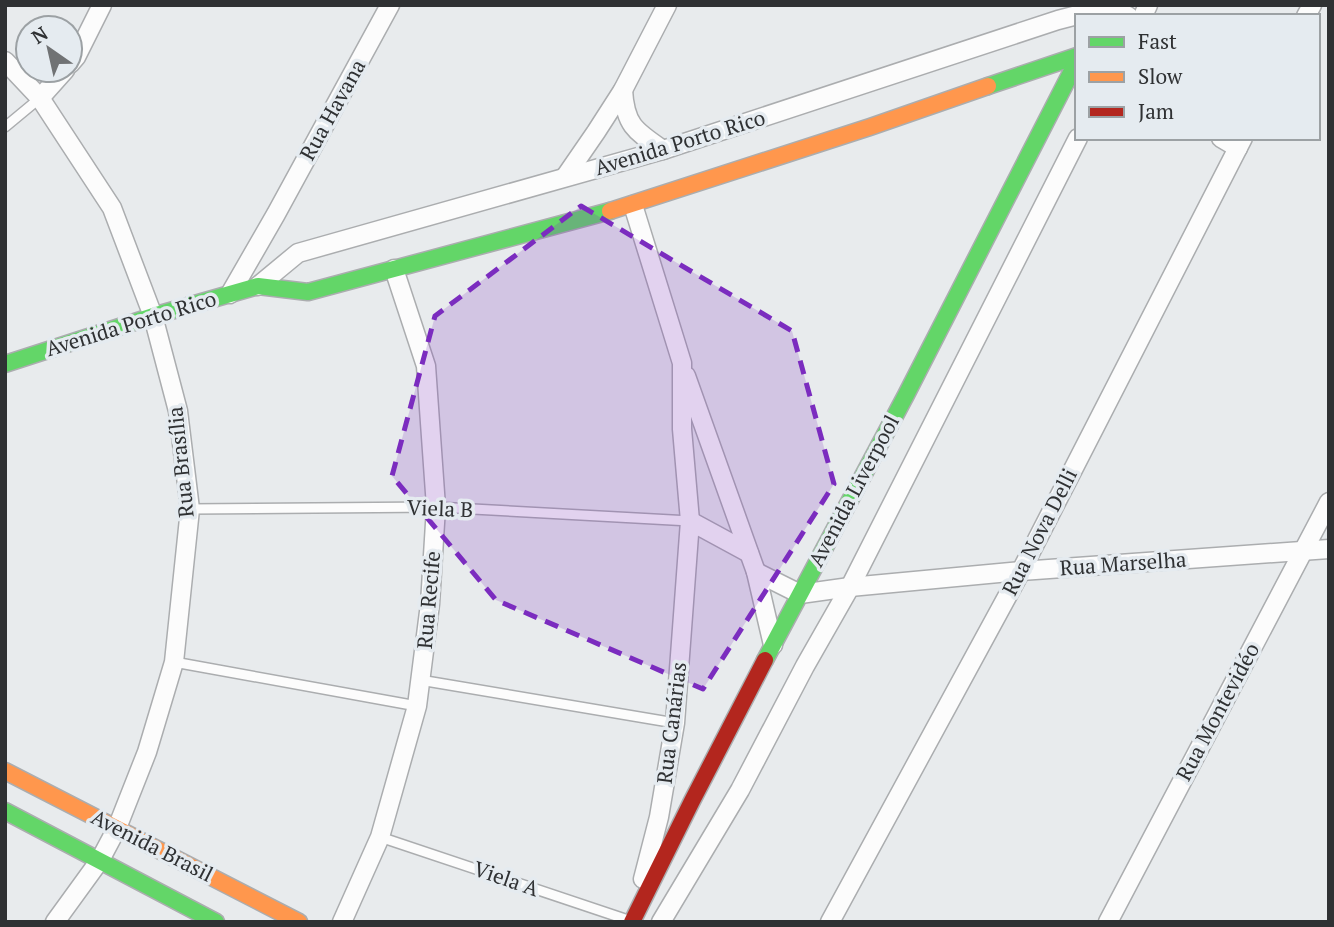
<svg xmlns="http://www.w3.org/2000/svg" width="1334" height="927" font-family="'PT Serif',serif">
<rect width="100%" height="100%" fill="#e8ebed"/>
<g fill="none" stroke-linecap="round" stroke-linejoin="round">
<g stroke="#abadaf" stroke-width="12">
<g id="lane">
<polyline points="5,127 40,98"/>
<polyline points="190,509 436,507 690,521"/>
<polyline points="174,662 417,706"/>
<polyline points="420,680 675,723"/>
<polyline points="380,837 631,921"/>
</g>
</g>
<g stroke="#abadaf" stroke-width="21">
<g id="street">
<polyline points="1104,5 1128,16"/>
<polyline points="1143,16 1148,5"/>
<polyline points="1306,16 1312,5"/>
<polyline points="5,61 40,98 112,208 153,316 178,411 190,509 174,662 147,752 117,828 100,860 55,922"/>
<polyline points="70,64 76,57 102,5"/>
<path d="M 623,90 C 625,125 635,131 663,150"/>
<polyline points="40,98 65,70"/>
<polyline points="1221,138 1238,148"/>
<polyline points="565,177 596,132 623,90 667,5"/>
<polyline points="633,205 682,363 682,429 690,521 675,723 659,817 643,879"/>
<polyline points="258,286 298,253 663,150 1058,20 1108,7"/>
<polyline points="230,294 276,214 390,5"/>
<polyline points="686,376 756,572 773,645"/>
<polyline points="690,521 749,553"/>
<polyline points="756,572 800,594 850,587 1021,571 1329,549"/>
<polyline points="342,922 380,837 417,706 430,604 436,507 426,366 394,269"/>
<polyline points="661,922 740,790 805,666 850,587 1078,138"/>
<polyline points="830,922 1021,571 1243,138"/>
<polyline points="1108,922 1329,502"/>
</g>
</g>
<g stroke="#abadaf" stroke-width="19">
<g id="fast">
<polyline points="988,86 1077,56"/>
<polyline points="5,364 153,316 258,286 308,292 610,211"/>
<polyline points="765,660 906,395 1077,61"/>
<polyline points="5,811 216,922"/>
</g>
</g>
<g stroke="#abadaf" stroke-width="19">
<g id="slow">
<polyline points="610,211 870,127 988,86"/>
<polyline points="5,771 299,922"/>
</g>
</g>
<g stroke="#abadaf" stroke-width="19">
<polyline id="jam" points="632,922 692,801 765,660"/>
</g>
<use href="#lane" stroke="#fcfcfc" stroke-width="9"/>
<use href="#street" stroke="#fcfcfc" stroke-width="18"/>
<use href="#fast" stroke="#63d668" stroke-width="16"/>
<use href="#slow" stroke="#ff974d" stroke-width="16"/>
<use href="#jam" stroke="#b3261e" stroke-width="16"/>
</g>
<path fill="#7b2cbf" fill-opacity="0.2" stroke="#7b2cbf" stroke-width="5" stroke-dasharray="14 9" stroke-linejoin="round" d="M 581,206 L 792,331 L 834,484 L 703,689 L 496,600 L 392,476 L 435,316 Z"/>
<g text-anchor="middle" stroke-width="7" stroke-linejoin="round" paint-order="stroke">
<g font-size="21" fill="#2f3133" stroke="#e5ebf0">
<text transform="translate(333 110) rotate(-61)" y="7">Rua Havana</text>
<text transform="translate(680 143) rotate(-17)" y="7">Avenida Porto Rico</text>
<text transform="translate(131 324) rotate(-17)" y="7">Avenida Porto Rico</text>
<text transform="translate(181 462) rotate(-96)" y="7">Rua Brasília</text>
<text transform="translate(854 491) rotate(-62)" y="7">Avenida Liverpool</text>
<text transform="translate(440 509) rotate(2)" y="7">Viela B</text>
<text transform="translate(1040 532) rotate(-63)" y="7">Rua Nova Delli</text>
<text transform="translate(1123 564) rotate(-4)" y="7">Rua Marselha</text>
<text transform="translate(429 600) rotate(-85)" y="7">Rua Recife</text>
<text transform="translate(1218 712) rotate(-62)" y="7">Rua Montevidéo</text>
<text transform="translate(672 723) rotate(-83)" y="7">Rua Canárias</text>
<text transform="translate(152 846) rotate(27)" y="7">Avenida Brasil</text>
<text transform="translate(506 879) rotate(19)" y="7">Viela A</text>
</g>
</g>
<rect width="1334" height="927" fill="none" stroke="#2f3133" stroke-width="14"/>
<rect x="1075" y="14" width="245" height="126" fill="#e5ebf0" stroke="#9ca1a4" stroke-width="2"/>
<rect x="1089" y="37" width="35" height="10" fill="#63d668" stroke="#9ca1a4" stroke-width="2"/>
<text x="1138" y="49" font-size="21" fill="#2f3133">Fast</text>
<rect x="1089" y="72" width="35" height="10" fill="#ff974d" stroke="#9ca1a4" stroke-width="2"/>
<text x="1138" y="84" font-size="21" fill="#2f3133">Slow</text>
<rect x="1089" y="107" width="35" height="10" fill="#b3261e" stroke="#9ca1a4" stroke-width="2"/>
<text x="1138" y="119" font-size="21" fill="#2f3133">Jam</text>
<g transform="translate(49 49) rotate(326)"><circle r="33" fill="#e5ebf0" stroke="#9ca1a4" stroke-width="2"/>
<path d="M0-5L12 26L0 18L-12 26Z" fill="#707274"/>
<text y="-10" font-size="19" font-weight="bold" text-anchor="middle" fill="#2f3133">N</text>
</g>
</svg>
